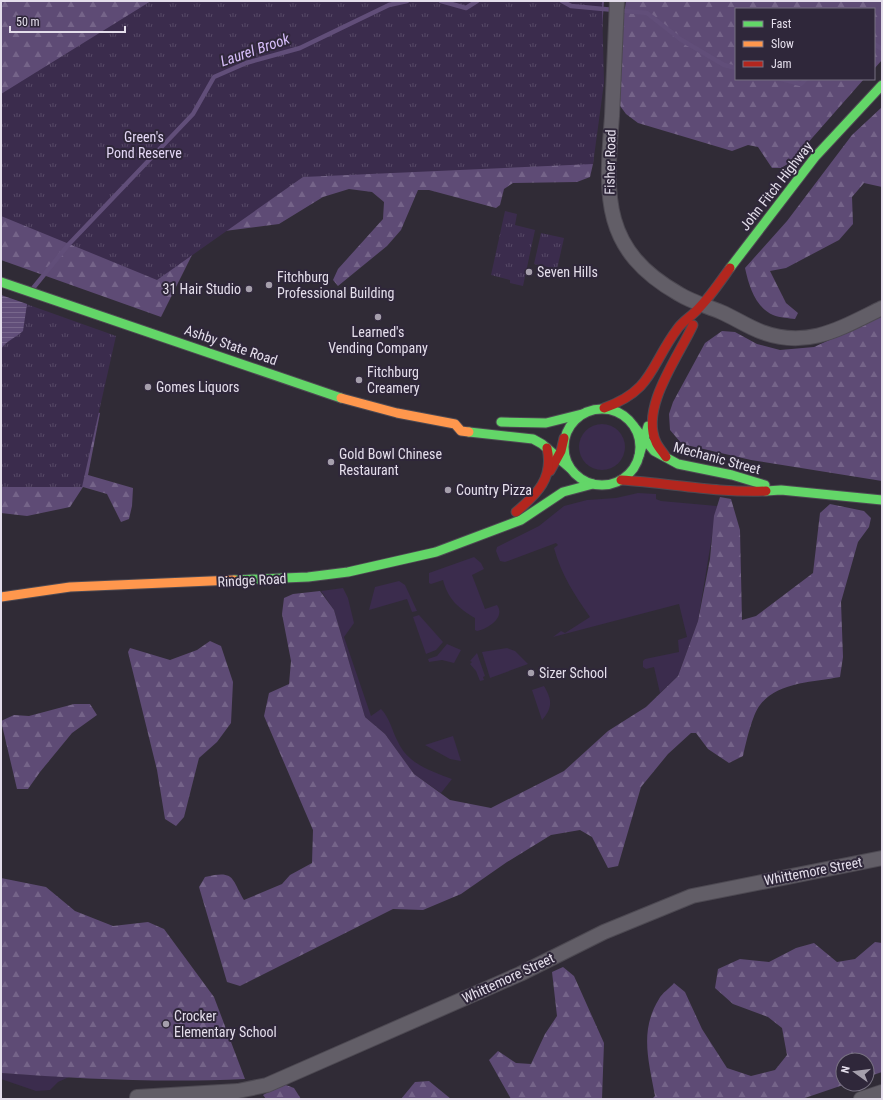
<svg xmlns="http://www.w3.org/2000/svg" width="883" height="1100" font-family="'Roboto Condensed',sans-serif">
<defs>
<pattern id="forest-firs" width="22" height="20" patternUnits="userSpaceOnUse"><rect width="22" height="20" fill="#5e4b75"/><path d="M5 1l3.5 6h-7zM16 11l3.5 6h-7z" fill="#756489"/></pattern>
<pattern id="park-tufts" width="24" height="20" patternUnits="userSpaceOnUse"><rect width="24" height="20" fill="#3b2c4d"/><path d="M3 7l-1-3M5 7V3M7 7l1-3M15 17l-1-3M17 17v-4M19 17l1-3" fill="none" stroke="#574a67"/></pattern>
<pattern id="water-rules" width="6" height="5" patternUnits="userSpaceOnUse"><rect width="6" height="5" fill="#614e79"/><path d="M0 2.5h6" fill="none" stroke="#78678c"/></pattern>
</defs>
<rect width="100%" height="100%" fill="#302b36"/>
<g fill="#3b2c4d">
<circle cx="602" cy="447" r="23"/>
<path d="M 638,493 L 656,494 L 656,499 L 661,501 L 717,506 L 698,621 L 678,676 L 660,693 L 654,667 L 646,669 L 643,667 L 643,661 L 645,659 L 679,652 L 678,640 L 687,637 L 679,604 L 553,637 L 561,631 L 565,633 L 590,617 C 574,594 561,574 554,548 L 558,545 L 556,543 L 505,562 L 500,561 L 496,551 L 497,547 L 539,526 L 564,506 L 587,500 L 616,498 Z"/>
<path d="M 474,557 L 481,563 L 484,569 L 472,575 L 485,609 L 497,605 C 506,617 488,629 477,631 L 475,630 L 475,618 C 458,608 448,599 443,580 L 431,584 L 429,583 L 429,573 Z"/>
<polygon points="399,581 405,585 417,611 412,612 407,599 369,610 375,587"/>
<path d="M 343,588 L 348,598 L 354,623 L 344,637 L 371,716 L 381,709 C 390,718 392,731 398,742 C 408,764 431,771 452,779 L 441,793 L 414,774 L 385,734 L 365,717 L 334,610 L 321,591 Z"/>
<polygon points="419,615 443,642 436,650 426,654 413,617"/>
<polygon points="447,644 461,650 454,663 442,660 429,662 428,659 437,656"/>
<polygon points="507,648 515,651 528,664 490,678 482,652"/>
<polygon points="477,653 485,676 483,677 484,680 480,681 476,671 470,664 472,662 470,661"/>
<path d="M 544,686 C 552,700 553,707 542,720 L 532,690 Z"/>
<polygon points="453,736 461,761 450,759 425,745"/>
<polygon points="1,1073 69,1077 58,1082 50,1090 36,1091 1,1079"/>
</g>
<g fill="url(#forest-firs)">
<polygon points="1,1 604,1 593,164 590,177 577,182 513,183 504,189 500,205 496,208 429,190 418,190 401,230 387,246 338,286 333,280 338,269 383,219 384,202 372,192 349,189 323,197 279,224 209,233 197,245 161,317 1,260"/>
<polygon points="626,1 882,1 882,60 874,69 874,9 736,9 736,79 864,79 791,162 781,168 772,168 758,147 748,145 732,151 638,123 626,114 618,103 623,21"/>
<path d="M 882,107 L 882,187 L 864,183 L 852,197 L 853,224 L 839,240 L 786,268 L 770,271 L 786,303 L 798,313 L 795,319 C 789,318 780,318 773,315 C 755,307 749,286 745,268 L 787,221 L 852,135 Z"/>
<polygon points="882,316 882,481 751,460 682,444 670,430 669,414 673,402 705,343 722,331 735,332 757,344 780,350 814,347"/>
<polygon points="1,349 92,411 100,413 88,475 133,488 132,506 129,519 121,522 107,494 83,487 70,507 27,516 1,513"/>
<path d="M 720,497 L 731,499 L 740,530 L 742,620 L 756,616 L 813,573 L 820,513 L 830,504 L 864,511 L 871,518 L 869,527 L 858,542 L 841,602 L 843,657 L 840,677 C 814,682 777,682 760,705 C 752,715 746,743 743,756 L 729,763 L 708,749 L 696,733 L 691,733 L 668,754 L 641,787 L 618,866 L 608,868 L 592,837 L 580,830 L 551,835 L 507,862 L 461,894 L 423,910 L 393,909 L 240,986 L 227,982 L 199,887 L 205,877 C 235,870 231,878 244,900 L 282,884 L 290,875 L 312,863 L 313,830 L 264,716 L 269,693 L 289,684 L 291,661 L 282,614 L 284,598 L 293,594 L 320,591 L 334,610 L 365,717 L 385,734 L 414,774 L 450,800 L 491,808 L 564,771 L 608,731 L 646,707 L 678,676 L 698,621 L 710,559 L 714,516 Z"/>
<polygon points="210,641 221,646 233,682 231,723 217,742 199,758 184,817 176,826 165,819 157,770 128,652 130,648 170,660 197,650"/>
<polygon points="74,704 90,704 97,715 72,733 40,772 28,789 17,789 1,721 14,715 29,716"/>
<path d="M 1,878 L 46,887 L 75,911 L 113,926 L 148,922 L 164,929 L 214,997 L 245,1079 C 164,1083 82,1079 1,1073 Z"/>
<path d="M 875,942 L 882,943 L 882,1072 L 867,1077 L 867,1060 L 843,1060 L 843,1084 L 846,1084 L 802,1099 L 652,1099 L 655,1096 C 649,1062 639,1031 659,999 C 662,993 670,988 674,983 L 685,992 L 702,1029 L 727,1068 L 751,1076 L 775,1070 L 787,1055 L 782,1028 L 768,1017 L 733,1004 L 715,988 L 718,969 L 740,959 L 769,962 L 796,948 L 814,943 L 837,962 L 855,959 Z"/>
<polygon points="563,967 574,976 604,1043 602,1099 511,1099 489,1060 498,1051 516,1063 531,1064 545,1034 557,1016 552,972"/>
<polygon points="429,1081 451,1099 401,1099 415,1082"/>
<polygon points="283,1084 294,1088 301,1099 266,1099 263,1095"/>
</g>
<g fill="url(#park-tufts)">
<polygon points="151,1 602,1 604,83 593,164 303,177 157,280 1,216 1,94"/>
<polygon points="505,211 517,214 515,225 535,230 523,286 510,283 510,280 491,275"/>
<polygon points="541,233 564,238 557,269 534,264"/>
<polygon points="1,295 116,336 82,487 1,487"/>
</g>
<path fill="url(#water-rules)" d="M 1,295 L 27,304 L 23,331 C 15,338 6,341 1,349 Z"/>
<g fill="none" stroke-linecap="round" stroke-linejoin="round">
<g stroke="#614e79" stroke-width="4.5">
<polyline points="441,1 466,8 477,1"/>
<polyline points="562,1 571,6 647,13 680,39 724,65 736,68"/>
<polyline points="874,44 882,49"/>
<polyline points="781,79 801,84 806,79"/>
<polyline points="34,287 69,244 193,114 214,77 246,63 300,48 389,5 407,1"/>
</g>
<g stroke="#4d4952" stroke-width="16">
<g id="street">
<path d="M 617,1 C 615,39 614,78 612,116 C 606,195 600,249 679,294 C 692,302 707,306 721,312 C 735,318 748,327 762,332 C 808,349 841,328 882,308"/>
<polyline points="137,1097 238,1091 267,1085 520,974 604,932 692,896 882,858"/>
<polyline points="861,1099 882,1092"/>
</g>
</g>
<g stroke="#4d4952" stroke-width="11">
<g id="fast">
<polyline points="730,268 815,157 882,85"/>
<polyline points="1,282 341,398"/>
<circle cx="602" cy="447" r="38"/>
<polyline points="501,422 546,423 582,414"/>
<polyline points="636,429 654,451 678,464 732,475 765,485"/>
<polyline points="469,432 533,439 542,444 570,468"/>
<polyline points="639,456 648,426"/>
<polyline points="766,491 781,490 882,500"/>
<polyline points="234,580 308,577 348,572 436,552 521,520 563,492 593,484"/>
</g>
</g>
<g stroke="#4d4952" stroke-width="11">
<g id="slow">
<polyline points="341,398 397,413 455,424 461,431 469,432"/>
<polyline points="1,597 70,587 234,580"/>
</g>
</g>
<g stroke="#4d4952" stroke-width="11">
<g id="jam">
<path d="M 604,408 C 654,390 650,365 678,328 C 684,320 692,316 698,309 C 710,297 720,282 730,268"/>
<path d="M 666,457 C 663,452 658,447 656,442 C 640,407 679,356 693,325"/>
<polyline points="550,471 561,451 564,438"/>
<path d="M 621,480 C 669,483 718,493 766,491"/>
<path d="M 516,512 C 537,494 554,478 547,448"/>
</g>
</g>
<use href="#street" stroke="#625e67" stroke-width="14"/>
<use href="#fast" stroke="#63d668" stroke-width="9"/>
<use href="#slow" stroke="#ff974d" stroke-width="9"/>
<use href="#jam" stroke="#b3261e" stroke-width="9"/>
</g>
<g fill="#a59fac" stroke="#2f273a" stroke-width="1.5">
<circle cx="529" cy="272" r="4"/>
<circle cx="269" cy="285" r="4"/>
<circle cx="249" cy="289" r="4"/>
<circle cx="378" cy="317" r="4"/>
<circle cx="359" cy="380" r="4"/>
<circle cx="148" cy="387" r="4"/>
<circle cx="331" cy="462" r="4"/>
<circle cx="448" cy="490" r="4"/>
<circle cx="531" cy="673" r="4"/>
<circle cx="166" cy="1024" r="4"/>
</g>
<g text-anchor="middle" stroke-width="4" stroke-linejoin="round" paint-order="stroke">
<g font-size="14" fill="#e3d7f5" stroke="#2f273a">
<text x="144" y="142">Green's<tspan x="144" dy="16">Pond Reserve</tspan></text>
</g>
<g font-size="14" fill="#e4deeb" stroke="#2f273a">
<text transform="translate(610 162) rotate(-89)" y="5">Fisher Road</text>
<text transform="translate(776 186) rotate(-52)" y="5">John Fitch Highway</text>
<text transform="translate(231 345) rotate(19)" y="5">Ashby State Road</text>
<text transform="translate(717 458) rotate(15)" y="5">Mechanic Street</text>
<text transform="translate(252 580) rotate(-3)" y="5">Rindge Road</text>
<text transform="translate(813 871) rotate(-11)" y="5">Whittemore Street</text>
<text transform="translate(508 978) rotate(-25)" y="5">Whittemore Street</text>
</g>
<g font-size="14" fill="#e4deeb" stroke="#2f273a" text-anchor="start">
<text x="537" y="277">Seven Hills</text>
<text x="277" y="282">Fitchburg<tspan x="277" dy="16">Professional Building</tspan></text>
<text x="241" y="294" text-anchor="end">31 Hair Studio</text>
<text x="378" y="337" text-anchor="middle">Learned's<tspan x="378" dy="16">Vending Company</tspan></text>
<text x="367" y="377">Fitchburg<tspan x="367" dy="16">Creamery</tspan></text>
<text x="156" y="392">Gomes Liquors</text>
<text x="339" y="459">Gold Bowl Chinese<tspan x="339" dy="16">Restaurant</tspan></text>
<text x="456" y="495">Country Pizza</text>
<text x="539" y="678">Sizer School</text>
<text x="174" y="1021">Crocker<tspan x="174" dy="16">Elementary School</tspan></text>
</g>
<g font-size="15" font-style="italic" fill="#d7befa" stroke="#2f273a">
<text transform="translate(255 50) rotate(-19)" y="5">Laurel Brook</text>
</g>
</g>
<rect width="883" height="1100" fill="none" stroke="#e4deeb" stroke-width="4"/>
<rect x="735" y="8" width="140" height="72" fill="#2f273a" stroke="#777081"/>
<rect x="743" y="21" width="20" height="6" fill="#63d668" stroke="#777081"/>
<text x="771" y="28" font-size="12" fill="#e4deeb">Fast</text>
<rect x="743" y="41" width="20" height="6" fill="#ff974d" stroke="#777081"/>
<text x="771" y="48" font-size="12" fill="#e4deeb">Slow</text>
<rect x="743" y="61" width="20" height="6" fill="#b3261e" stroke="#777081"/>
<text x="771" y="68" font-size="12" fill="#e4deeb">Jam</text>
<g transform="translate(855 1072) rotate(284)"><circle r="19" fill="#2f273a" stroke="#777081"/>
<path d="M0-3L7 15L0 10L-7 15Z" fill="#a59fac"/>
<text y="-6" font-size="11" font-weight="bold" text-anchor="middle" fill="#e4deeb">N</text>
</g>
<path d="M10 26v6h115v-6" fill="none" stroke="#e4deeb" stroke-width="2"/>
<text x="16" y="26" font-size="12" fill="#e4deeb" stroke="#2f273a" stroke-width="3" paint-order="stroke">50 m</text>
</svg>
